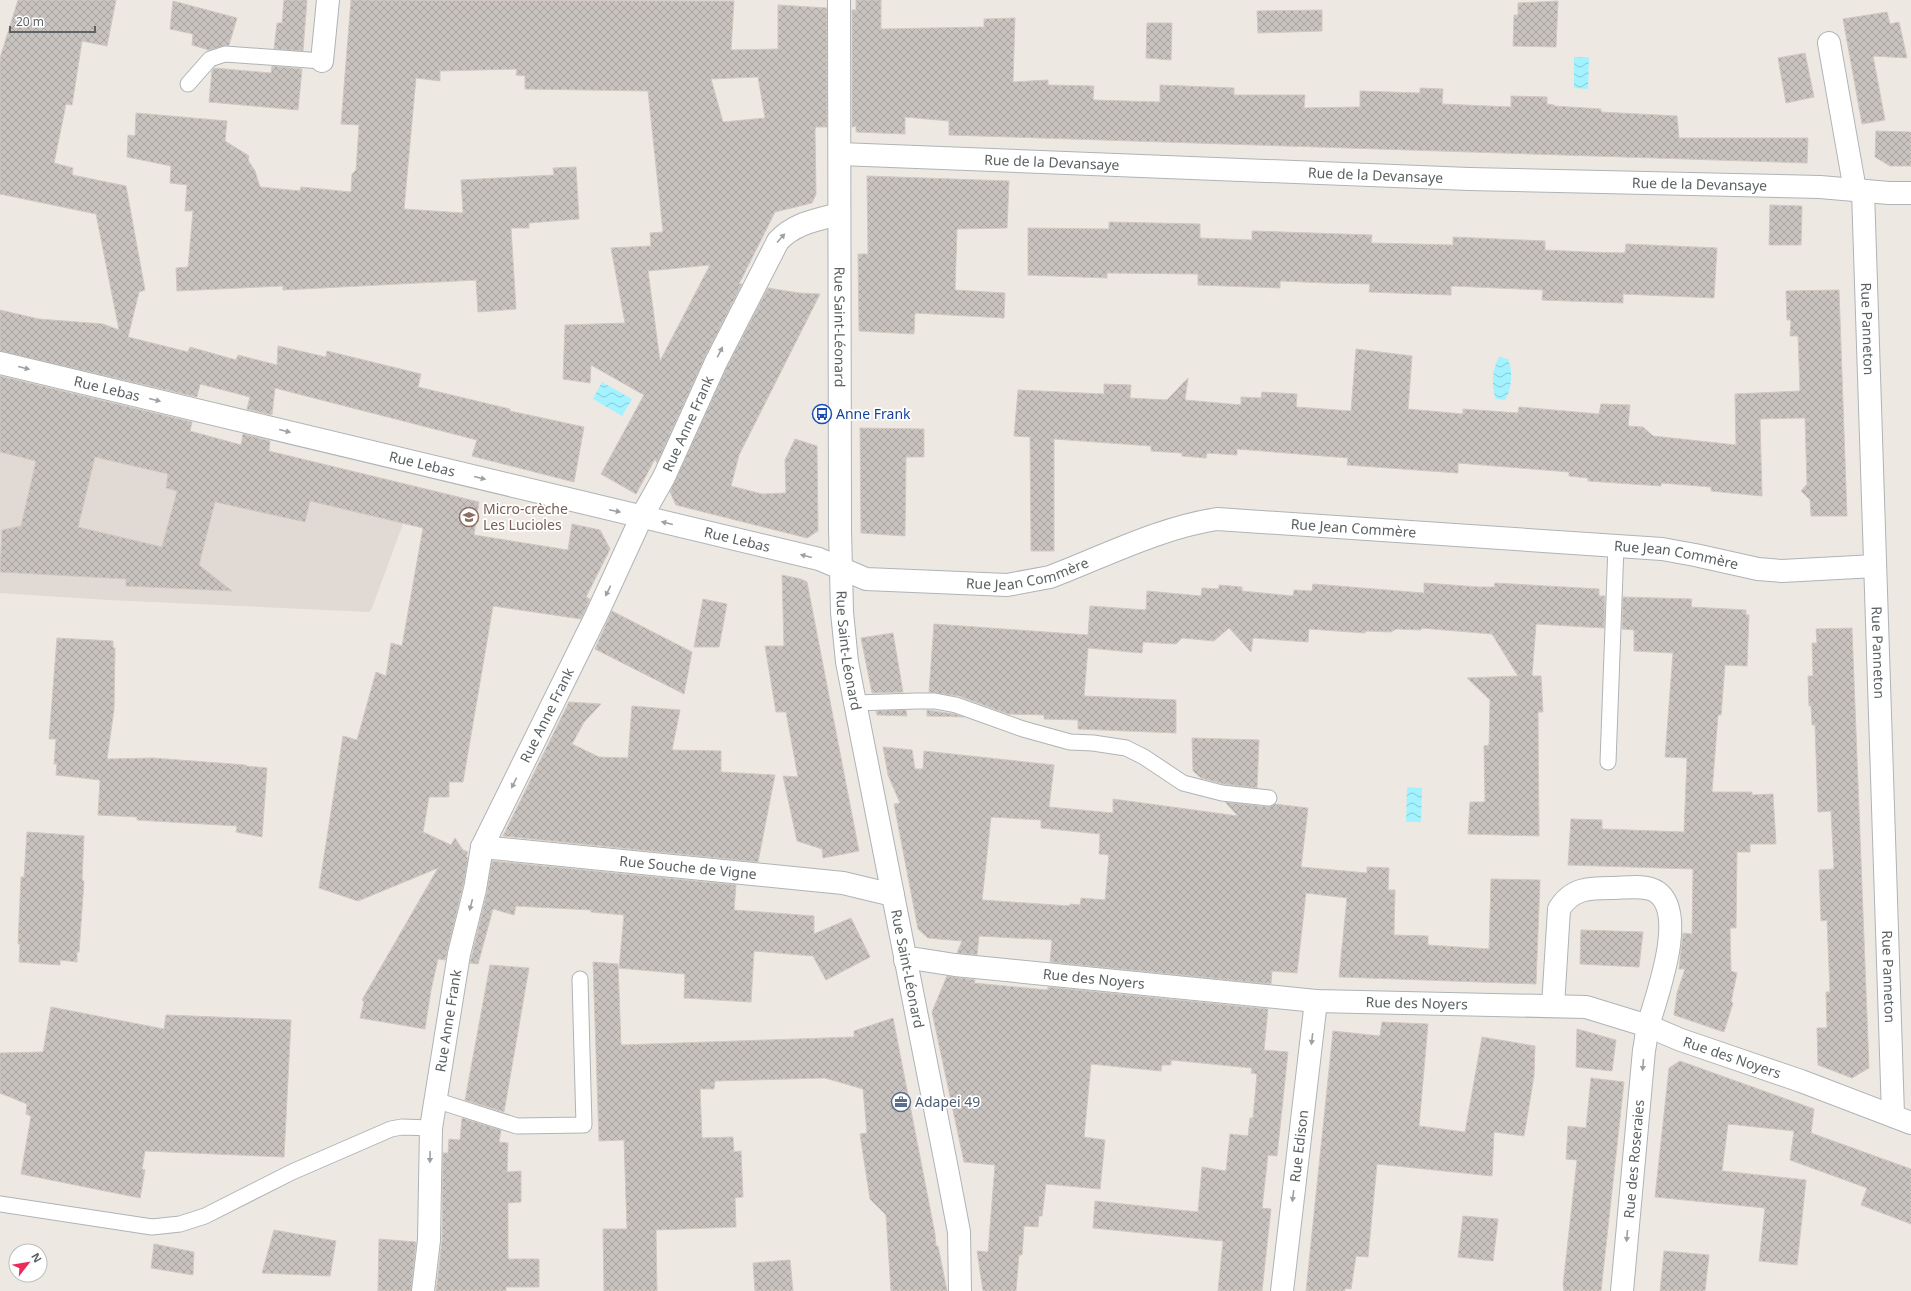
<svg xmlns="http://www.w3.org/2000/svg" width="1911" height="1291" font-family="'Noto Sans',sans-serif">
<defs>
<pattern id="water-waves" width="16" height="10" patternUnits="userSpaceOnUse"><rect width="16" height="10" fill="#a2f3ff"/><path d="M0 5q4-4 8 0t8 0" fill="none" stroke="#87c8d2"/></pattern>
<pattern id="building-cross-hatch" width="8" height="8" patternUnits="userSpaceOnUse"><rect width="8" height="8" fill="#c9c3c0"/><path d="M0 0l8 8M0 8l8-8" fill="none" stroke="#a6a2a0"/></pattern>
</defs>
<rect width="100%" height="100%" fill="#eee8e3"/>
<polygon fill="#e0d9d4" points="0,386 430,490 423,528 403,524 372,608 369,612 108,600 0,593"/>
<g fill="url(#water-waves)">
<polygon points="1574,57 1589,57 1588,89 1574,88"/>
<path d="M 1499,357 L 1508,359 C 1513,371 1512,389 1505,400 L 1496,399 C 1491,388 1492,368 1499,357 Z"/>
<polygon points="602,382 632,399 622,416 593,399"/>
<polygon points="1407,787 1422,788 1421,822 1406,822"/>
</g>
<g fill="url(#building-cross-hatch)" stroke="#d3c8c1" fill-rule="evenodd">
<polygon points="18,0 116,0 107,46 82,41 72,105 66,104 54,163 73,168 72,175 126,186 145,290 139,292 128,337 188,352 190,347 236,360 238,355 277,365 278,346 326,357 327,351 421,374 418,387 510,409 510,411 584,427 574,482 472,456 477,440 275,388 272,415 247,409 250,397 200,384 197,397 0,351 0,310 39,319 103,324 119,330 96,214 0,194 0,58"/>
<polygon points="284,0 307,0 303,51 274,49 277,23 282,23"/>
<path d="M 351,0 L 734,1 L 731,50 L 778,49 L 778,5 L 827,8 L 827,127 L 816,127 L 815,130 L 816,194 L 812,203 L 775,212 L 739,284 L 742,284 L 705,357 L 657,463 L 655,459 L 636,494 L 601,474 L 644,395 L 591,365 L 590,383 L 563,379 L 565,325 L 625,323 L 611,248 L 651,246 L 650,233 L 663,232 L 648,91 L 525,89 L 525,76 L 516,75 L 517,69 L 440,71 L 440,81 L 416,78 L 404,209 L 463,213 L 461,180 L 554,175 L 553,168 L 576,167 L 579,219 L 529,223 L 529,228 L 511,228 L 516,309 L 478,312 L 476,280 L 283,290 L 283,286 L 177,291 L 176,268 L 188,267 L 193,211 L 185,211 L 187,185 L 170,183 L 171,166 L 127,157 L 128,135 L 135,136 L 136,113 L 227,121 L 225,141 L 249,156 L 248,160 L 255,171 L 260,187 L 300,191 L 301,187 L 351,192 L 352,174 L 356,170 L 359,125 L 341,124 ZM 758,77 L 765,118 L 723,122 L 711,79 ZM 710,265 L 660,361 L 648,271 Z"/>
<polygon points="856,0 881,0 881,29 984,27 984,19 1015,18 1013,82 1048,80 1048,85 1094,86 1093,100 1160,102 1160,85 1234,88 1234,95 1305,95 1304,108 1360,107 1360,91 1420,93 1420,88 1443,89 1442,104 1511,107 1511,96 1547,97 1547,104 1554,105 1554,106 1601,109 1601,112 1677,116 1679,138 1808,138 1807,163 949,135 949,121 905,117 905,134 856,132 856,126 852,127 852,10 856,10"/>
<polygon points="173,1 237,18 229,45 209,50 192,45 193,34 170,29"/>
<polygon points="1558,1 1556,47 1513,46 1514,15 1518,15 1518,3"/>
<polygon points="1322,10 1322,31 1258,33 1257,11"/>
<polygon points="1887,12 1890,24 1899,22 1907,58 1873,56 1885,120 1862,124 1843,19"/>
<polygon points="1147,23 1172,23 1171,60 1146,58"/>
<polygon points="1805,53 1814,97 1786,103 1778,58"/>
<polygon points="272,66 302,69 298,110 209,102 212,71 214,68 271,73"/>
<polygon points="1876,131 1911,132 1911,166 1890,166 1875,157"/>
<polygon points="867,176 1009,181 1007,228 957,229 955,290 1005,293 1004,318 915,313 914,334 859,331 858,254 868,254"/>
<polygon points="1770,205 1802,206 1801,245 1769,245"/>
<polygon points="1109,222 1200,224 1200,238 1252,240 1252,231 1372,235 1371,243 1414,244 1453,245 1453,237 1545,241 1545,250 1587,252 1625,253 1626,244 1717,248 1714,298 1623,294 1623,303 1542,300 1543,290 1451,286 1451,295 1369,292 1370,284 1326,283 1280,281 1280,288 1198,285 1198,274 1107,273 1107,278 1028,275 1028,228 1109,229"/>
<polygon points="768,288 799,293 820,294 739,455 731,486 762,494 786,493 785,460 795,439 817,446 818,531 807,538 676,505 670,492 727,367"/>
<polygon points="1839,290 1847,516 1811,516 1810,500 1801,491 1807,484 1805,418 1760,419 1762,496 1711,491 1711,487 1661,483 1661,486 1588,481 1588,478 1569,476 1569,472 1458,463 1458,473 1347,465 1348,458 1237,449 1237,455 1207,453 1206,458 1182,456 1182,453 1151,451 1151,446 1054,439 1054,551 1031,551 1030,437 1014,436 1018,390 1104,394 1104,384 1131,385 1130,398 1167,400 1188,378 1185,400 1241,405 1241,397 1261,398 1262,392 1297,394 1296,407 1351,411 1356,349 1412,356 1408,409 1463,414 1463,409 1518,413 1519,407 1599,414 1601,404 1630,405 1628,426 1643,427 1653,436 1736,445 1735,394 1800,391 1798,336 1790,336 1791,320 1787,320 1786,291"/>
<path d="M 0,376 L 192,422 L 190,431 L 241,445 L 243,434 L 270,441 L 269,451 L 479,502 L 474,535 L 568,550 L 572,524 L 600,530 L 610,549 L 586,597 L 590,599 L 581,619 L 493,606 L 463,782 L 449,782 L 449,797 L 429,797 L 423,832 L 451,845 L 455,838 L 463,850 L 468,852 L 466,856 L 468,858 L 463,886 L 445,960 L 438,959 L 431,990 L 425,1029 L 360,1018 L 364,1002 L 362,1000 L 438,868 L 358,901 L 319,888 L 343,736 L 357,740 L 376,672 L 386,676 L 391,643 L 402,646 L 423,528 L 310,501 L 305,522 L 215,502 L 199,565 L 232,591 L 126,586 L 126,579 L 0,572 L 2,530 L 21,526 L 36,461 L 0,452 ZM 95,457 L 168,474 L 166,488 L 177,491 L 162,547 L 78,527 Z"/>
<polygon points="860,428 924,429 924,457 906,457 905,536 861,533"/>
<polygon points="782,575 801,579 807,582 859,851 823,858 822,849 797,841 783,776 798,777 786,712 776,712 765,646 784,646"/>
<polygon points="1424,583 1479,587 1494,587 1495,583 1599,589 1599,596 1605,596 1604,628 1536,624 1532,676 1541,676 1543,712 1538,712 1539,836 1468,834 1470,802 1485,802 1484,746 1489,745 1490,700 1467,678 1518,676 1492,634 1421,628 1421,630 1396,629 1391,632 1366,631 1365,633 1309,629 1308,642 1253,638 1251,652 1229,628 1214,641 1182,638 1176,644 1143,642 1142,653 1088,648 1084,696 1176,700 1176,733 1078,729 1078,720 1044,719 1044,715 1008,714 959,696 929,692 934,624 1088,635 1090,606 1146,610 1147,591 1201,596 1202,588 1219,589 1219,585 1242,587 1242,591 1293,596 1294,590 1312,591 1313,584 1424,593"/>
<polygon points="1623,597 1692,599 1691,607 1746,610 1746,615 1749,615 1747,666 1725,665 1721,715 1718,715 1712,792 1752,792 1752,795 1773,794 1776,844 1750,844 1750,852 1737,852 1736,928 1730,928 1731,971 1737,973 1731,1002 1733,1003 1724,1032 1674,1015 1677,993 1685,969 1679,969 1683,933 1692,934 1693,869 1568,865 1571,819 1602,820 1602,829 1684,832 1687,758 1665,757 1673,653 1634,651 1634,630 1622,629"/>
<polygon points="703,599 727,604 719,647 694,647"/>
<polygon points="612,611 692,652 684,694 595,649"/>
<polygon points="1852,628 1869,1068 1852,1078 1818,1065 1817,1028 1827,1028 1826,992 1830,992 1827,920 1821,921 1819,870 1834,869 1831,811 1818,812 1815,725 1812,725 1811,706 1809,706 1808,676 1813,676 1812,643 1817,643 1816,629"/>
<polygon points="893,633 903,692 872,693 861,638"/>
<polygon points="57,638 113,641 113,648 115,648 114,710 107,759 153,758 246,765 246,766 267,768 262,837 236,832 237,826 137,820 137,817 98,815 100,780 56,775 57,764 54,764 56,739 49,739"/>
<polygon points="569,702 601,704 584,722 572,744 599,757 628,758 632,706 680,710 672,750 721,751 721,772 775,775 758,862 503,836"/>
<polygon points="906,710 907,716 877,715 876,711"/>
<polygon points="927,710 954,714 964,717 927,716"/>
<polygon points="1192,738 1259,740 1257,788 1224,784 1201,778 1193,771"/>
<path d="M 883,747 L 912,750 L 915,769 L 923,769 L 924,751 L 1054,765 L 1049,807 L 1113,813 L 1113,799 L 1238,816 L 1225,802 L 1268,807 L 1275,804 L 1308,808 L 1301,867 L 1367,873 L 1367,867 L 1389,868 L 1388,890 L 1395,890 L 1394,935 L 1428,936 L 1428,945 L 1489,949 L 1491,879 L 1540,880 L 1536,984 L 1339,977 L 1347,898 L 1306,893 L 1297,973 L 1272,971 L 1271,984 L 1050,962 L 1052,940 L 979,936 L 977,955 L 957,953 L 962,941 L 928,938 L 918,929 L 894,804 L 900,803 L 888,775 ZM 991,817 L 1041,820 L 1041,828 L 1100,834 L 1099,854 L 1109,855 L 1105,900 L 1081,898 L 1080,905 L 1070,904 L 1070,906 L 982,900 Z"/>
<polygon points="27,832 84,836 82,880 84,881 79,952 77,952 77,962 60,960 60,965 19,962 20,944 18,944 21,877 24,877"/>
<polygon points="492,861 736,885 734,910 814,916 814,934 851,918 870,957 826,980 813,956 754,951 751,1002 684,998 685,974 619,968 624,915 591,912 591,910 516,906 514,915 493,909 478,964 470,963 487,892"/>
<polygon points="1581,930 1643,932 1639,967 1580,964"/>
<polygon points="593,962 618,964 621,1045 854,1037 854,1031 893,1018 935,1234 936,1246 938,1246 947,1291 891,1291 886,1215 870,1199 860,1134 867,1133 863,1089 825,1078 715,1081 714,1089 700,1089 702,1138 733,1137 734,1152 741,1151 743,1197 735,1198 736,1227 656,1230 657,1291 604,1291 603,1229 627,1229 624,1140 599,1141"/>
<polygon points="490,965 529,968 504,1112 465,1100"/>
<polygon points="947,976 975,980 974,983 1048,990 1048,987 1268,1009 1264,1050 1288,1052 1277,1156 1268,1155 1262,1208 1271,1209 1262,1291 1218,1291 1223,1241 1093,1228 1095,1201 1198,1212 1202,1167 1226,1171 1230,1134 1248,1136 1250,1118 1253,1118 1257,1074 1251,1073 1252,1068 1171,1060 1171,1065 1162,1065 1161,1071 1091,1064 1084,1137 1105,1140 1100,1189 1046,1184 1042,1216 1039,1216 1038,1227 1024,1226 1022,1255 1019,1255 1016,1291 983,1291 977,1251 988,1252 995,1165 964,1162 932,1012"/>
<polygon points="51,1007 164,1029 166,1015 291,1020 284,1157 145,1151 142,1169 145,1170 140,1198 21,1174 31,1116 26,1114 27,1104 0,1093 0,1053 43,1052"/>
<polygon points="1382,1022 1428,1024 1419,1126 1465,1132 1482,1037 1535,1046 1534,1076 1524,1136 1494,1132 1492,1176 1377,1164 1368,1257 1356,1256 1351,1289 1345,1288 1345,1291 1306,1291 1333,1031 1380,1036"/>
<polygon points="1577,1029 1616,1040 1612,1071 1576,1067"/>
<polygon points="1680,1061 1814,1109 1811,1133 1911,1169 1911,1224 1861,1205 1867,1188 1790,1160 1794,1131 1728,1124 1722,1171 1806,1180 1797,1265 1759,1261 1765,1208 1655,1197 1669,1068"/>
<polygon points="1591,1078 1624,1082 1601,1291 1564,1291 1563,1285 1577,1160 1566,1159 1568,1126 1586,1128"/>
<polygon points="462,1118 501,1130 499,1142 508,1143 507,1172 521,1171 521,1202 508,1203 508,1259 539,1259 539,1287 506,1287 506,1291 436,1291 442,1240 443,1153 448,1153 449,1139 460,1140"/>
<polygon points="1463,1216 1498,1219 1493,1261 1458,1257"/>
<polygon points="274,1230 336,1241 330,1276 262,1273"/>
<polygon points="379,1239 416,1242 411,1291 378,1291"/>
<polygon points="154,1244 194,1252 193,1275 151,1268"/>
<polygon points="1664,1251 1709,1255 1705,1291 1660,1291"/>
<polygon points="790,1260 793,1291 755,1291 753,1263"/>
</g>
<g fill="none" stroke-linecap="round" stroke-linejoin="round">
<g stroke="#aeb4b6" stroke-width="17">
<g id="lane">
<polyline points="188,84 210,59 225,54 322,61"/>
<polyline points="855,703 917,701 935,701 956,705 1023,729 1070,742 1093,743 1126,748 1144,757 1183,783 1222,793 1269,798"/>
<polyline points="1608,762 1616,546"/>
<polyline points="435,1100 517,1126 584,1125 580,979"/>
<polyline points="0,1204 152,1227 180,1224 205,1216 292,1172 391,1129 402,1127 431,1128"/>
</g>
</g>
<g stroke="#aeb4b6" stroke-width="24">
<g id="street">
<polyline points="1829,43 1855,190"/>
<polyline points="322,61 328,0"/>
<path id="s1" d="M 840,154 L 1469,179 L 1820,187 L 1889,193 L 1911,193"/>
<path id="s2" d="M 1863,191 L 1893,1115"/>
<path id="s3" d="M 0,363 L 819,559 L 866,579 L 1007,585 L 1050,577 C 1105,556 1159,528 1217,519 L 1662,549 L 1695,555 L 1758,569 L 1782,571 L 1875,566"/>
<path id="s4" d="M 482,847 L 843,883 L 893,895"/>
<path id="s5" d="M 905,960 L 917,959 L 955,965 L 1316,1001 L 1586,1007 L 1648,1026 L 1681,1040 L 1801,1081 L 1911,1123"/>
<path d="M 1553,1006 L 1559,909 C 1572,888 1589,888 1612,888 C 1625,888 1646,884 1657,892 C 1688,914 1656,997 1648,1026 C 1646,1033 1646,1042 1644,1050 L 1622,1291"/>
<path id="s6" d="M 423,1291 L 429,1240 L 431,1128 L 459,954 L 475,889 L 482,847 L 596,616 L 642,516 L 664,477 L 716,362 L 778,241 C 795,223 816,220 839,214"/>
<path id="s7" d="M 1282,1291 L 1316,1001"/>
</g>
</g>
<g stroke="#adb3b6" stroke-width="24">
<g id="secondary">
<path id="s8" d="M 839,0 L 840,529 L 842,612 L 847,662 L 947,1169 L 959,1232 L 960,1291"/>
</g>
</g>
<use href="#lane" stroke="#fff" stroke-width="15"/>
<use href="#street" stroke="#fff" stroke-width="22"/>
<use href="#secondary" stroke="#fff" stroke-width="22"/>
</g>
<defs><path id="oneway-solid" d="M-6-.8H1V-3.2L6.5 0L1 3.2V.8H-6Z"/></defs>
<g fill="#9da1a2">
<use href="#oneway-solid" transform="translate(781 238) rotate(-48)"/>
<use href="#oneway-solid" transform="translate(720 352) rotate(-63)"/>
<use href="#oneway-solid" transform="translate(24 368) rotate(14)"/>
<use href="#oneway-solid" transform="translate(155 400) rotate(14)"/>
<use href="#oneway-solid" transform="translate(285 431) rotate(14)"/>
<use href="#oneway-solid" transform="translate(480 478) rotate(14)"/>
<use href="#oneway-solid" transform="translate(615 511) rotate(12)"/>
<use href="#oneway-solid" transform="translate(667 523) rotate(-166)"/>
<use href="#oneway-solid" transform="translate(806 556) rotate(-166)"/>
<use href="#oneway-solid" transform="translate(608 591) rotate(116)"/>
<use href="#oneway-solid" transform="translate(514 783) rotate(116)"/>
<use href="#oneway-solid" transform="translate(471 905) rotate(104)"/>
<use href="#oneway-solid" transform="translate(1312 1039) rotate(97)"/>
<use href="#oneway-solid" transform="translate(1643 1065) rotate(95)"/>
<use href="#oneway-solid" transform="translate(430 1157) rotate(91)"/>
<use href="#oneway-solid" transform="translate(1293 1196) rotate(97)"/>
<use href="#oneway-solid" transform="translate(1627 1236) rotate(95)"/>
</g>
<defs>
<g id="bus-ring" transform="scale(1)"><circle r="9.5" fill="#fff" stroke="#1a4fb4" stroke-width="1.5"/><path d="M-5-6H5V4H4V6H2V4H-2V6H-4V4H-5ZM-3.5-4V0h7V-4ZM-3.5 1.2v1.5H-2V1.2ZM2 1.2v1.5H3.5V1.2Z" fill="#1a4fb4"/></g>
<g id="school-ring" transform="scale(1)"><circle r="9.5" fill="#fff" stroke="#8d6e63" stroke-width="1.5"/><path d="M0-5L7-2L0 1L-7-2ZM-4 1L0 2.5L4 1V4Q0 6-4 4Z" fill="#8d6e63"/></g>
<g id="office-ring" transform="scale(1)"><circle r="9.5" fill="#fff" stroke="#5c6f8a" stroke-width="1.5"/><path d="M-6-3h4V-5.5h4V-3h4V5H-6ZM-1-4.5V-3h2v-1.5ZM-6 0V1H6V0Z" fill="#5c6f8a"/></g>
</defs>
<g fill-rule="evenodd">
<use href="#bus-ring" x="822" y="414"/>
<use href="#school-ring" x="469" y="517"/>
<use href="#office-ring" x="901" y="1102"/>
</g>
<g text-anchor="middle" stroke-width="3.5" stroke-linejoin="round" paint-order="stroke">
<g font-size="14" fill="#5b6264" stroke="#fff">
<text dy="5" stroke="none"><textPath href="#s1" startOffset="212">Rue de la Devansaye</textPath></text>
<text dy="5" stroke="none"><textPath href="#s1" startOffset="536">Rue de la Devansaye</textPath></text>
<text dy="5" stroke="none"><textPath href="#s1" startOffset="860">Rue de la Devansaye</textPath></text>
<text dy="5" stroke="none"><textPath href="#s8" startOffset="327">Rue Saint-Léonard</textPath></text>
<text dy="5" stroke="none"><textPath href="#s2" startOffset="138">Rue Panneton</textPath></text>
<text dy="5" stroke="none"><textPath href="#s3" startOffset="110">Rue Lebas</textPath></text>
<text dy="5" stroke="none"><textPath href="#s6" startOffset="920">Rue Anne Frank</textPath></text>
<text dy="5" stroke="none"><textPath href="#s3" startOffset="434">Rue Lebas</textPath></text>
<text dy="5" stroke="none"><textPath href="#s3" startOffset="1392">Rue Jean Commère</textPath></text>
<text dy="5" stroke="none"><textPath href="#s3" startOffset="758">Rue Lebas</textPath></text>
<text dy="5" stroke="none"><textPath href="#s3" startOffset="1716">Rue Jean Commère</textPath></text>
<text dy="5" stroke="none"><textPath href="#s3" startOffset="1056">Rue Jean Commère</textPath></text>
<text dy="5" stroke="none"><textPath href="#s8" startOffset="651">Rue Saint-Léonard</textPath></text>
<text dy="5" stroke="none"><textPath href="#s2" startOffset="462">Rue Panneton</textPath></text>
<text dy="5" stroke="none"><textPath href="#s6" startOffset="596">Rue Anne Frank</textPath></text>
<text dy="5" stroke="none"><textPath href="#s4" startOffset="207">Rue Souche de Vigne</textPath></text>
<text dy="5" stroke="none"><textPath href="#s8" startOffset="975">Rue Saint-Léonard</textPath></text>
<text dy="5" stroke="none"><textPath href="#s2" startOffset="786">Rue Panneton</textPath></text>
<text dy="5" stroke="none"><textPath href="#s5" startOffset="190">Rue des Noyers</textPath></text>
<text dy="5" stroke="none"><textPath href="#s5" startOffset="514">Rue des Noyers</textPath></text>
<text dy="5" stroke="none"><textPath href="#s6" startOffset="272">Rue Anne Frank</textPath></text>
<text dy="5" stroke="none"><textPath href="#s5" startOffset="838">Rue des Noyers</textPath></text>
<text dy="5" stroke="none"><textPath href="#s7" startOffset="146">Rue Edison</textPath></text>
<text transform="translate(1634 1159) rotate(-85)" y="5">Rue des Roseraies</text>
</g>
<g font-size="14" fill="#164399" stroke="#fff" text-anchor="start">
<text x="836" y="419">Anne Frank</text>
</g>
<g font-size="14" fill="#785e54" stroke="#fff" text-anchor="start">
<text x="483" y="514">Micro-crèche<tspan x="483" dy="16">Les Lucioles</tspan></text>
</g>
<g font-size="14" fill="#4e5e75" stroke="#fff" text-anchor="start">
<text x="915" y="1107">Adapei 49</text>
</g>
</g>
<g transform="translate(28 1263) rotate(59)"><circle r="19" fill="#ffffff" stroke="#bdc0c1"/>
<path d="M0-3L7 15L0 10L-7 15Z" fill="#ea2d58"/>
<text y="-6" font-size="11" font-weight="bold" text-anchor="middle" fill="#5b6264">N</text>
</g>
<path d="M10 26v6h85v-6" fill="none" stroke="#5b6264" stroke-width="2"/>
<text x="16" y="26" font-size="12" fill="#5b6264" stroke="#ffffff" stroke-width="3" paint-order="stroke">20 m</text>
</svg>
